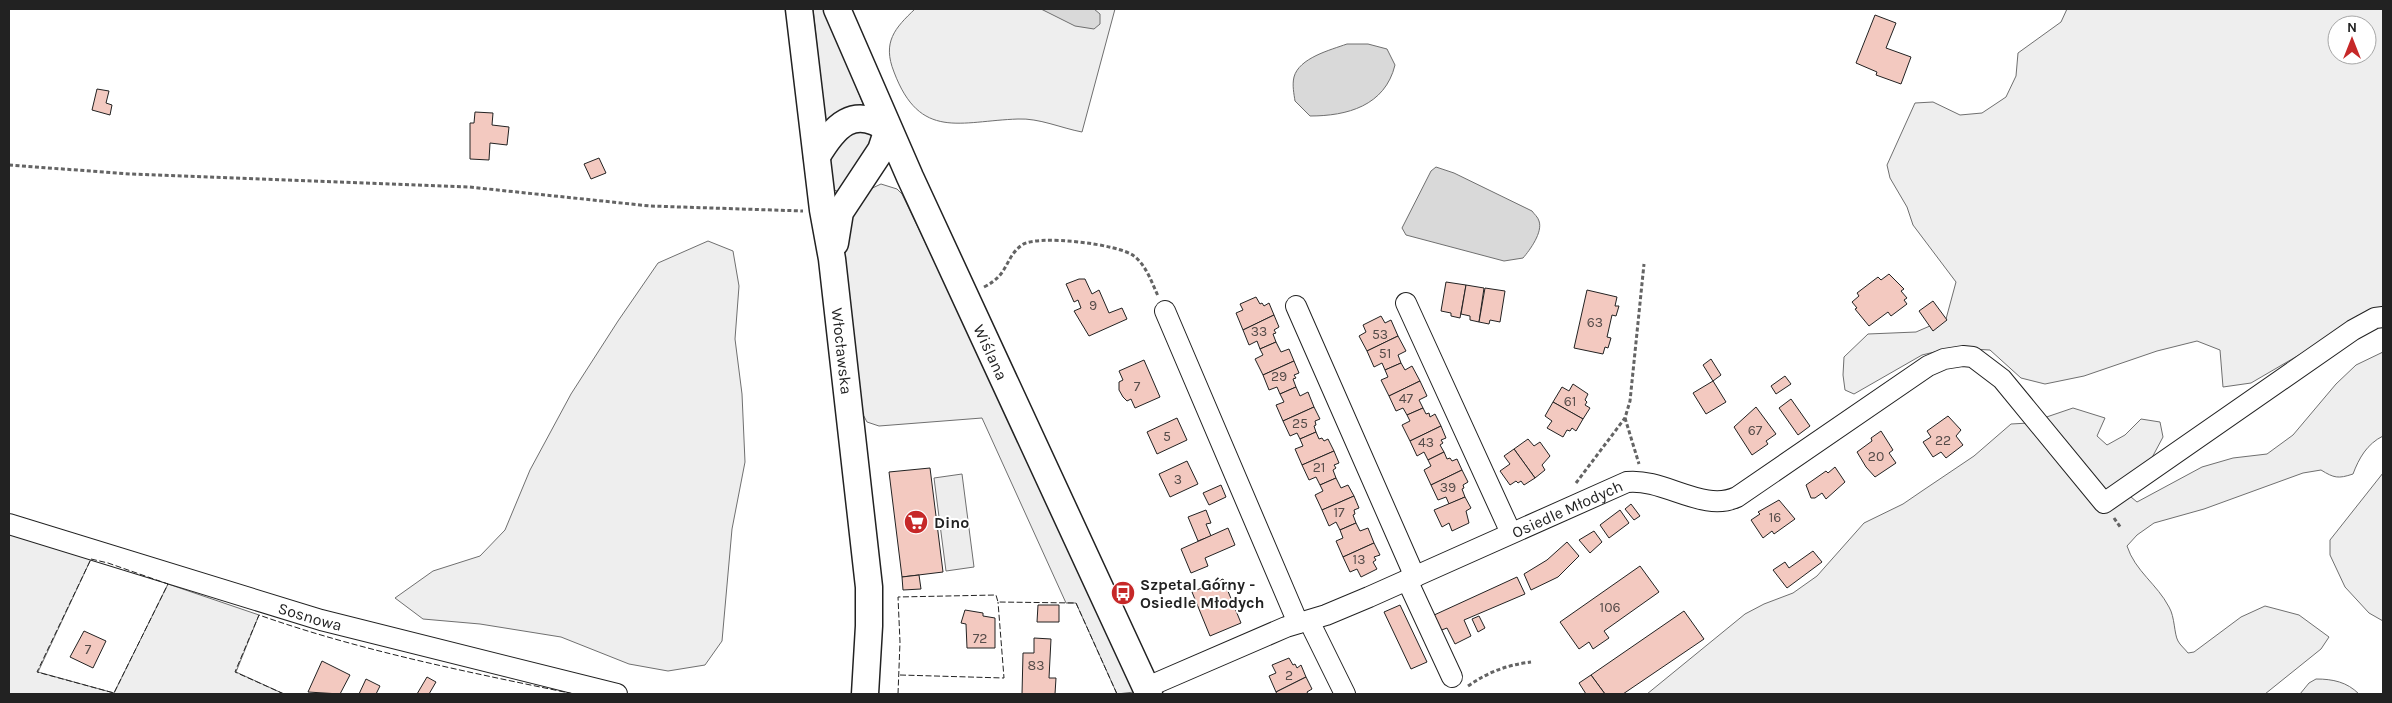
<svg xmlns="http://www.w3.org/2000/svg" width="2392" height="703" font-family="Karla,sans-serif">
<rect width="100%" height="100%" fill="#fff"/>
<g fill="#eee" stroke="#6f6f6f" fill-rule="evenodd">
<polygon points="813,9 825,9 863,104 863,108 829,121 825,120"/>
<path d="M 915,9 L 1115,9 L 1082,132 C 1061,128 1039,118 1018,119 C 960,121 920,141 894,72 C 882,42 895,28 915,9 Z"/>
<path d="M 2067,9 L 2383,9 L 2383,306 L 2251,383 L 2223,387 L 2220,350 L 2197,341 L 2157,351 L 2084,376 L 2045,384 L 2021,378 L 1990,350 L 1951,348 L 1922,355 L 1854,394 L 1845,390 L 1843,375 L 1844,357 L 1868,334 L 1916,332 L 1946,319 L 1956,282 L 1913,225 L 1907,207 L 1890,178 L 1887,165 L 1915,103 L 1933,102 L 1960,115 L 1982,113 L 2006,97 L 2016,76 L 2018,53 L 2061,22 ZM 2337,25 L 2367,25 L 2367,55 L 2337,55 Z"/>
<polygon points="848,129 872,133 872,143 840,190 836,191 834,189 830,157"/>
<polygon points="881,184 897,189 902,194 1001,401 1134,692 1117,694 1076,603 1066,603 982,418 879,426 867,422 860,409 843,261 843,234 866,191"/>
<polygon points="708,241 733,251 739,286 735,339 742,394 745,462 732,529 722,641 705,665 668,671 629,664 561,637 480,624 423,619 395,598 433,571 480,556 505,530 530,470 571,394 618,321 658,263"/>
<path d="M 2383,352 L 2383,436 C 2367,444 2359,458 2353,474 C 2338,479 2334,478 2321,470 L 2303,473 L 2204,509 L 2154,523 L 2137,535 L 2127,546 C 2135,571 2157,584 2169,607 C 2175,617 2174,634 2178,641 C 2180,645 2185,649 2188,653 L 2194,652 L 2241,617 L 2265,606 L 2299,615 L 2329,637 L 2321,649 L 2265,694 L 1647,694 L 1745,614 L 1764,604 L 1793,593 L 1817,576 L 1864,523 L 1903,504 L 1922,491 L 1974,456 L 2011,424 L 2029,423 L 2073,408 L 2105,418 L 2097,436 L 2107,445 L 2125,435 L 2141,419 L 2160,422 L 2163,437 L 2131,497 L 2137,502 L 2202,467 L 2233,458 L 2267,454 L 2293,435 L 2336,384 L 2356,365 Z"/>
<polygon points="2383,473 2383,621 2369,613 2345,587 2330,555 2330,540"/>
<polygon points="9,532 91,559 38,672 114,693 168,584 259,615 236,672 284,694 9,694"/>
<path d="M 2316,679 C 2333,679 2347,682 2359,694 L 2300,694 L 2309,683 Z"/>
</g>
<polygon fill="#ededed" stroke="#6f6f6f" points="962,474 974,567 946,571 934,478"/>
<g fill="#d9d9d9" stroke="#6f6f6f">
<polygon points="1041,9 1094,9 1100,14 1100,24 1094,29 1075,26"/>
<path d="M 1347,44 L 1368,44 L 1387,49 L 1395,65 C 1385,106 1347,116 1310,116 L 1295,101 C 1294,94 1292,85 1294,77 C 1299,58 1330,50 1347,44 Z"/>
<path d="M 1436,167 L 1454,173 L 1532,211 C 1534,214 1538,217 1539,221 C 1543,232 1530,250 1523,258 L 1504,261 L 1406,235 L 1402,228 L 1431,171 Z"/>
</g>
<g fill="#f3c9c0" stroke="#222">
<polygon points="1875,15 1896,23 1886,48 1911,57 1901,84 1876,75 1877,72 1856,63"/>
<polygon points="97,89 109,91 106,103 112,105 110,115 92,110"/>
<polygon points="475,112 493,113 492,125 509,127 507,145 490,143 489,160 470,159 470,123 474,123"/>
<polygon points="599,158 606,173 591,179 584,164"/>
<polygon points="1889,274 1904,289 1901,291 1907,298 1904,300 1907,304 1891,316 1888,312 1869,326 1855,309 1857,308 1852,302 1859,296 1857,293 1878,277 1881,280"/>
<polygon points="1079,279 1085,279 1092,294 1099,290 1109,313 1122,308 1127,319 1089,336 1074,311 1081,308 1078,300 1074,302 1066,284"/>
<polygon points="1446,282 1466,285 1460,318 1451,316 1451,313 1441,311"/>
<polygon points="1466,285 1484,288 1479,322 1470,320 1470,316 1461,314"/>
<polygon points="1485,288 1505,291 1500,322 1490,320 1489,324 1479,322"/>
<polygon points="1587,290 1617,297 1615,306 1619,306 1616,316 1612,315 1607,337 1611,338 1608,348 1605,347 1603,354 1574,348"/>
<polygon points="1256,297 1260,304 1262,303 1264,306 1269,303 1274,315 1243,330 1236,313 1243,310 1240,304"/>
<polygon points="1933,301 1947,320 1933,331 1919,311"/>
<polygon points="1274,315 1279,327 1274,330 1276,333 1273,334 1276,342 1260,349 1257,341 1249,345 1243,330"/>
<polygon points="1381,316 1385,323 1391,320 1398,336 1367,351 1359,336 1366,332 1363,325"/>
<polygon points="1398,336 1406,351 1398,355 1401,363 1385,370 1382,363 1374,367 1367,351"/>
<polygon points="1276,342 1281,352 1289,349 1294,361 1263,375 1255,359 1263,355 1260,349"/>
<polygon points="1711,359 1721,375 1713,381 1703,365"/>
<polygon points="1144,360 1160,397 1135,408 1131,399 1127,401 1123,397 1119,390 1119,382 1123,380 1119,371"/>
<polygon points="1294,361 1299,373 1294,375 1296,378 1293,379 1296,387 1280,394 1277,387 1269,390 1263,375"/>
<polygon points="1401,363 1405,370 1412,366 1420,381 1389,396 1381,380 1388,377 1385,370"/>
<polygon points="1785,376 1791,384 1776,394 1771,386"/>
<polygon points="1420,381 1427,396 1419,400 1423,408 1407,415 1403,408 1396,411 1389,396"/>
<polygon points="1713,381 1726,402 1706,414 1693,393"/>
<polygon points="1573,384 1588,394 1585,400 1587,402 1585,405 1590,408 1583,419 1553,402 1562,387 1569,391"/>
<polygon points="1296,387 1300,396 1308,392 1314,407 1283,421 1276,405 1284,402 1280,394"/>
<polygon points="1791,399 1810,426 1798,435 1779,408"/>
<polygon points="1553,402 1583,419 1576,431 1572,428 1570,431 1567,430 1563,437 1547,428 1552,421 1545,416"/>
<polygon points="1314,407 1320,419 1315,421 1316,425 1314,426 1316,432 1300,439 1297,433 1290,436 1283,421"/>
<polygon points="1756,407 1776,434 1766,441 1768,444 1752,455 1734,427"/>
<polygon points="1423,408 1426,414 1429,413 1430,417 1435,414 1441,426 1410,441 1402,425 1410,421 1407,415"/>
<polygon points="1948,416 1961,430 1956,436 1963,445 1946,458 1941,452 1933,457 1923,442 1931,437 1927,431"/>
<polygon points="1177,418 1187,440 1157,454 1147,432"/>
<polygon points="1441,426 1446,438 1441,440 1443,443 1440,445 1444,452 1428,460 1424,452 1417,456 1410,441"/>
<polygon points="1881,431 1893,450 1889,453 1896,463 1875,477 1866,467 1857,452 1872,441 1871,438"/>
<polygon points="1316,432 1319,439 1322,438 1324,441 1328,439 1334,451 1302,465 1295,449 1303,446 1300,439"/>
<polygon points="1528,439 1534,446 1540,442 1550,456 1542,465 1545,470 1535,478 1514,449"/>
<polygon points="1514,449 1535,478 1524,485 1521,481 1518,483 1516,481 1510,485 1500,471 1510,464 1504,456"/>
<polygon points="1334,451 1339,463 1334,465 1336,468 1333,470 1336,478 1320,485 1316,477 1309,480 1302,465"/>
<polygon points="1444,452 1447,459 1450,458 1452,461 1457,459 1462,470 1431,485 1424,470 1431,466 1428,460"/>
<polygon points="1187,461 1198,484 1170,497 1159,474"/>
<polygon points="1835,467 1845,482 1826,499 1822,493 1815,498 1811,498 1806,485 1826,471 1828,473"/>
<polygon points="930,468 943,572 902,577 889,472"/>
<polygon points="1462,470 1468,482 1463,485 1464,488 1462,489 1465,497 1449,504 1446,497 1438,500 1431,485"/>
<polygon points="1336,478 1341,488 1348,485 1354,496 1322,510 1315,495 1323,491 1320,485"/>
<polygon points="1221,485 1226,497 1209,505 1203,493"/>
<polygon points="1354,496 1359,508 1354,510 1355,514 1353,515 1356,523 1340,530 1336,522 1329,526 1322,510"/>
<polygon points="1465,497 1471,508 1466,511 1469,523 1452,531 1449,523 1442,527 1434,510"/>
<polygon points="1779,500 1795,519 1774,534 1772,531 1763,538 1751,520 1760,514 1758,512"/>
<polygon points="1631,504 1640,516 1634,520 1625,509"/>
<polygon points="1206,510 1211,523 1206,524 1211,536 1198,541 1188,517"/>
<polygon points="1620,510 1629,523 1609,538 1600,525"/>
<polygon points="1356,523 1360,531 1368,528 1374,543 1343,557 1336,541 1343,538 1340,530"/>
<polygon points="1228,528 1235,545 1205,558 1208,566 1191,573 1181,549"/>
<polygon points="1594,531 1602,542 1590,553 1579,540"/>
<polygon points="1567,542 1579,556 1558,577 1531,590 1524,574 1547,560"/>
<polygon points="1374,543 1380,555 1374,557 1376,560 1373,562 1377,569 1361,577 1357,569 1350,572 1343,557"/>
<polygon points="1813,551 1822,562 1787,588 1773,570 1785,562 1789,568"/>
<polygon points="1640,566 1659,592 1604,631 1609,638 1593,649 1589,642 1579,649 1560,622"/>
<polygon points="919,575 921,589 903,590 902,577"/>
<polygon points="1517,577 1525,594 1464,620 1471,636 1455,644 1447,628 1439,631 1432,616"/>
<polygon points="1223,579 1241,623 1210,636 1192,592"/>
<polygon points="1038,605 1059,605 1059,622 1037,622"/>
<polygon points="1400,605 1427,662 1411,669 1384,612"/>
<polygon points="965,610 983,613 983,616 995,618 995,648 967,648 966,624 961,623"/>
<polygon points="1684,611 1704,639 1623,694 1605,694 1591,675"/>
<polygon points="1479,616 1485,628 1478,632 1472,619"/>
<polygon points="84,631 106,641 93,668 70,657"/>
<polygon points="1034,638 1051,639 1049,678 1056,678 1055,694 1022,694 1023,653 1034,653"/>
<polygon points="1289,658 1293,665 1295,664 1297,668 1301,665 1306,677 1276,692 1269,676 1276,673 1272,665"/>
<polygon points="322,661 350,675 340,694 308,692"/>
<polygon points="1591,675 1605,694 1586,694 1579,683"/>
<polygon points="427,677 436,682 429,694 417,694"/>
<polygon points="1306,677 1312,689 1307,692 1308,694 1277,694 1276,692"/>
<polygon points="366,679 380,686 376,694 359,694"/>
</g>
<g fill="none" stroke-linecap="round" stroke-linejoin="round">
<g stroke="#222" stroke-width="22">
<g id="minor">
<polyline points="1406,303 1511,533"/>
<polyline points="1296,306 1415,577"/>
<polyline points="1165,311 1298,623"/>
<path id="s1" d="M 9,524 L 321,620 L 617,694"/>
<polyline points="1407,580 1452,677"/>
<polyline points="1309,621 1345,694"/>
<path id="s2" d="M 1145,688 L 1286,627 L 1326,615 L 1369,597 L 1627,482 C 1664,478 1703,513 1737,497 L 1928,366 L 1944,359 L 1963,356 L 1973,357 L 2002,379 L 2104,503 L 2353,330 L 2375,318 L 2383,317"/>
</g>
</g>
<g stroke="#222" stroke-width="29">
<g id="major">
<path id="s3" d="M 799,9 L 823,210 L 832,259 L 869,587 L 869,626 L 865,694"/>
<path id="s4" d="M 837,9 L 910,177 L 1149,694"/>
<path d="M 817,156 C 835,126 853,105 888,129"/>
<polyline points="835,243 840,212 881,150 888,129"/>
</g>
</g>
<g stroke="#646464" stroke-width="3" stroke-dasharray="4 2.5" stroke-linecap="butt">
<polyline points="9,165 130,174 469,187 650,206 803,211"/>
<path d="M 984,287 C 1010,274 1004,258 1022,245 C 1037,234 1119,244 1134,256 C 1146,265 1152,283 1158,296"/>
<polyline points="1625,418 1639,464"/>
<polyline points="1576,483 1625,418 1630,401 1644,264"/>
<polyline points="2114,518 2121,528"/>
<path d="M 1468,686 C 1488,672 1507,665 1531,662"/>
</g>
<use href="#minor" stroke="#fff" stroke-width="20"/>
<use href="#major" stroke="#fff" stroke-width="26"/>
<g stroke="#222" stroke-width="1" stroke-dasharray="6 2.5" stroke-linecap="butt">
<polygon points="91,559 108,563 168,584 114,693 37,672"/>
<polyline points="900,675 1004,678 998,602"/>
<path d="M 284,694 L 235,672 L 259,615 C 361,651 468,672 574,694"/>
<polyline points="898,694 900,642 898,597 996,595 998,602 1076,603 1117,694"/>
</g>
</g>
<defs>
<g id="supermarket-disc" transform="scale(1.25)"><circle r="9.5" fill="#c62828" stroke="#fff"/><path d="M-6-5.5h2.5l.6 2H6L4.5 2H-2.5L-4.4-4H-6ZM-1.5 3.2a1.3 1.3 0 1 0 .1 0ZM3 3.2a1.3 1.3 0 1 0 .1 0Z" fill="#fff"/></g>
<g id="bus-disc" transform="scale(1.25)"><circle r="9.5" fill="#c62828" stroke="#fff"/><path d="M-5-6H5V4H4V6H2V4H-2V6H-4V4H-5ZM-3.5-4V0h7V-4ZM-3.5 1.2v1.5H-2V1.2ZM2 1.2v1.5H3.5V1.2Z" fill="#fff"/></g>
</defs>
<g fill-rule="evenodd">
<use href="#supermarket-disc" x="916" y="522"/>
<use href="#bus-disc" x="1123" y="593"/>
</g>
<g text-anchor="middle" stroke-width="4" stroke-linejoin="round" paint-order="stroke">
<g font-size="14" fill="#564c4a">
<text x="1093" y="310">9</text>
<text x="1595" y="327">63</text>
<text x="1259" y="336">33</text>
<text x="1380" y="339">53</text>
<text x="1385" y="358">51</text>
<text x="1279" y="381">29</text>
<text x="1137" y="391">7</text>
<text x="1406" y="403">47</text>
<text x="1570" y="406">61</text>
<text x="1300" y="428">25</text>
<text x="1755" y="435">67</text>
<text x="1167" y="441">5</text>
<text x="1943" y="445">22</text>
<text x="1426" y="447">43</text>
<text x="1876" y="461">20</text>
<text x="1319" y="472">21</text>
<text x="1178" y="484">3</text>
<text x="1448" y="492">39</text>
<text x="1339" y="517">17</text>
<text x="1775" y="522">16</text>
<text x="1359" y="564">13</text>
<text x="1610" y="612">106</text>
<text x="980" y="643">72</text>
<text x="88" y="654">7</text>
<text x="1036" y="670">83</text>
<text x="1289" y="680">2</text>
</g>
<g font-size="16" fill="#222" stroke="#fff">
<text dy="6" stroke="none"><textPath href="#s3" startOffset="345">Włocławska</textPath></text>
<text dy="6" stroke="none"><textPath href="#s4" startOffset="376">Wiślana</textPath></text>
<text dy="6" stroke="none"><textPath href="#s2" startOffset="459">Osiedle Młodych</textPath></text>
<text dy="6" stroke="none"><textPath href="#s1" startOffset="315">Sosnowa</textPath></text>
</g>
<g font-size="16" font-weight="bold" fill="#222" stroke="#fff" text-anchor="start">
<text x="934" y="528">Dino</text>
<text x="1140" y="590">Szpetal Górny -<tspan x="1140" dy="18">Osiedle Młodych</tspan></text>
</g>
</g>
<rect width="2392" height="703" fill="none" stroke="#222222" stroke-width="20"/>
<g transform="translate(2352 40)"><circle r="24" fill="#ffffff" stroke="#a7a7a7"/>
<path d="M0-4L9 19L0 12L-9 19Z" fill="#c62828"/>
<text y="-8" font-size="14" font-weight="bold" text-anchor="middle" fill="#222222">N</text>
</g>
</svg>
